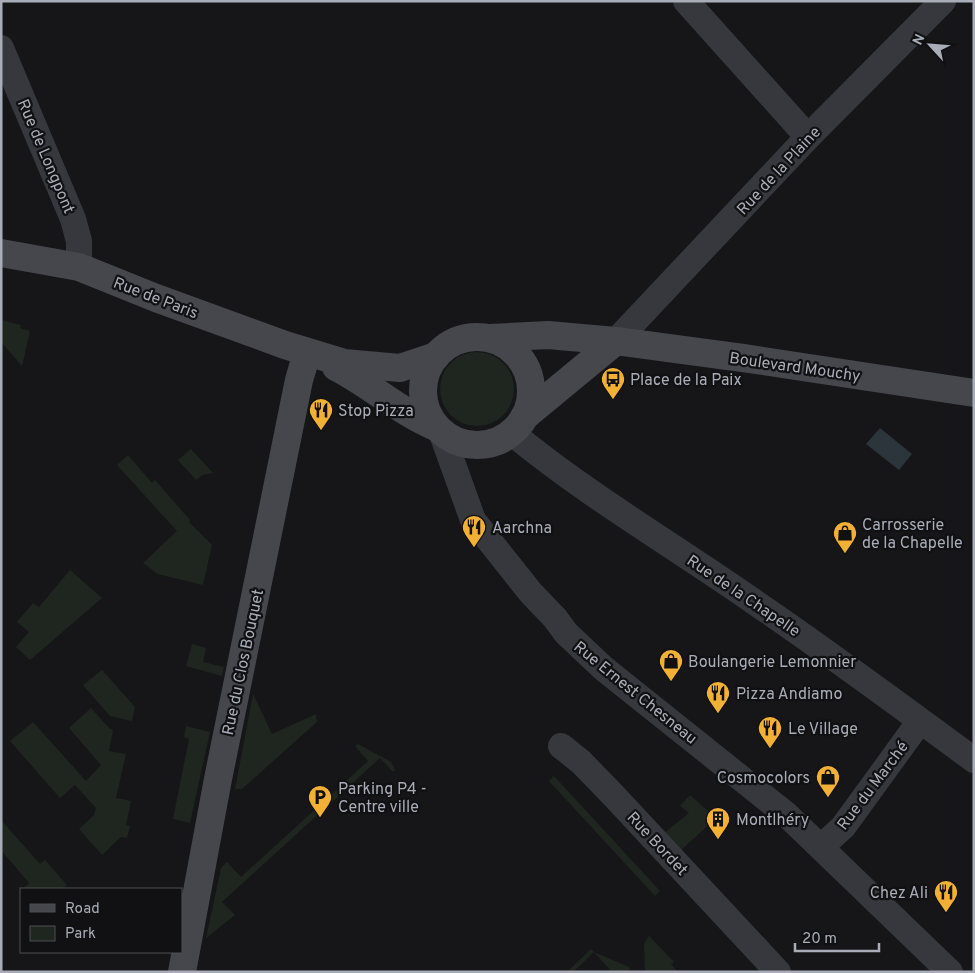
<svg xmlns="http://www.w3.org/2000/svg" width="975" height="973" font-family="Overpass,sans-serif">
<rect width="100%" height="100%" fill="#161618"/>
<g fill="#1e261f">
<polygon points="1,320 21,325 20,328 30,331 22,366 1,342"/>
<circle cx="477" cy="389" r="37"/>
<polygon points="191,449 213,473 202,475 196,480 178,460"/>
<polygon points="128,455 152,483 155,480 190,520 189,522 212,545 203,585 158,574 143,563 177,531 117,465"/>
<polygon points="70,570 102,598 30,660 16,647 29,632 17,622 33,603 39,607"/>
<polygon points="192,644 206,648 203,662 224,667 222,676 186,666"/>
<polygon points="102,670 135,707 132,721 110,716 83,685"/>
<polygon points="253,694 272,734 316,714 317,722 242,789 235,789"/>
<polygon points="91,708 109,728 113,730 109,751 126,754 116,798 131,801 126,825 130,826 127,838 121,837 102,855 79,829 94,815 96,808 75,785 60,798 10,741 33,722 86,781 101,765 69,728"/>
<polygon points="186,726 210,732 190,823 173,819 189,739 184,737"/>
<polygon points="358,744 391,762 395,770 393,772 380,758 222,902 235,915 206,938 221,868 227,862 241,877 368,761 355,746"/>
<polygon points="554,776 660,891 655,896 549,781"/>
<polygon points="690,795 716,818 679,852 663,834 689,813 680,806"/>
<polygon points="1,820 40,864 45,860 67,885 62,889 22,889 29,883 1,850"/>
<polygon points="649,936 674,962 671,964 678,972 645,972 644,944"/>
<polygon points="591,949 594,952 629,967 630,972 612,972 594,952 573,972 567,972"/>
</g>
<polygon fill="#2c353c" points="880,428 912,454 899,470 866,444"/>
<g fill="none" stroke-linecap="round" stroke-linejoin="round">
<g stroke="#37383d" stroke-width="26">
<polyline points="686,1 808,137"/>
<polyline points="1,48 73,219 79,241 79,267"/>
<polyline points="616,341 808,137 943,1"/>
<path d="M 512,433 C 587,495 673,545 753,601 C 828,652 901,706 974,760"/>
<polyline points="442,434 473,520 531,593 555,618 566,633 603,668 787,815 950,972"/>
<polyline points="561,746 581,762 614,796 778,972"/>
<polyline points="821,847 843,827 920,721"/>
</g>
<g stroke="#45474d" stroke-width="28">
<polyline points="1,253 79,267 156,298 285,345 344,363 400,368 436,356"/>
<circle cx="477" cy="391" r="54"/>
<polyline points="490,338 548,335 616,341 743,358 974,393"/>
<path d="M 336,367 C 371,385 400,412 436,427"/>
<polyline points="524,417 616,341"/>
<polyline points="182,972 218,779 299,380 307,353"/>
</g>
</g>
<defs>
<g id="bus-pin" transform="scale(1.25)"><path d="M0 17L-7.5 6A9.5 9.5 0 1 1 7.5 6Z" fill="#f2b134" stroke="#111113"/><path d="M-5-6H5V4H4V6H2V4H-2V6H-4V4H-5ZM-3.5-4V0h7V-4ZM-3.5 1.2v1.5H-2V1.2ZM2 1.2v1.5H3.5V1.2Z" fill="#111"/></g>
<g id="restaurant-pin" transform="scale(1.25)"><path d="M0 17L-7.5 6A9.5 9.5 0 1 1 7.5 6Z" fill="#f2b134" stroke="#111113"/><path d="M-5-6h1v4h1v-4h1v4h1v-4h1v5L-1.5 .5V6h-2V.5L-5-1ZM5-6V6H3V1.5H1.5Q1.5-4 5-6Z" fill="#111"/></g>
<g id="shop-pin" transform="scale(1.25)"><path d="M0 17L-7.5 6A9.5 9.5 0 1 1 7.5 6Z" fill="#f2b134" stroke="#111113"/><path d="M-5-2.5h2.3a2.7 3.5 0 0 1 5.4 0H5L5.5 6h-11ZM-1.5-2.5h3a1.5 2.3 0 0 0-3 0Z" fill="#111"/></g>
<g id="parking-pin" transform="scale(1.25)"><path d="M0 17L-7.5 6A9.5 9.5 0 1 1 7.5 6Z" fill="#f2b134" stroke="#111113"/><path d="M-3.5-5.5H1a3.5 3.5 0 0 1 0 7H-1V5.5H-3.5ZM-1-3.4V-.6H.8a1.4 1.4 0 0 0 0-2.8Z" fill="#111"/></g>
<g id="building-pin" transform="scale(1.25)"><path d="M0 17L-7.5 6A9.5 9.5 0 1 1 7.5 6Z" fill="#f2b134" stroke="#111113"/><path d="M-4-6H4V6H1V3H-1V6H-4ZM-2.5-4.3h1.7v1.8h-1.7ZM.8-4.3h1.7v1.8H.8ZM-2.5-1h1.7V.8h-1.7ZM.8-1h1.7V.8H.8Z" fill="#111"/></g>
</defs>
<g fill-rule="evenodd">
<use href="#bus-pin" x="613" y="379"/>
<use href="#restaurant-pin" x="321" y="410"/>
<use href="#restaurant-pin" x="474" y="527"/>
<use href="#shop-pin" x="845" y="533"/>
<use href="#shop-pin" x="671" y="661"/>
<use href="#restaurant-pin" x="718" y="693"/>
<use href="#restaurant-pin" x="770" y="728"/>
<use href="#shop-pin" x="828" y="777"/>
<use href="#parking-pin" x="320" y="797"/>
<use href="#building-pin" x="718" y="819"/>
<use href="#restaurant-pin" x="946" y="892"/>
</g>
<g text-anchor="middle" stroke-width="4.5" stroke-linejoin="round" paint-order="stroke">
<g font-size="16" fill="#a8adb8" stroke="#111113">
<text transform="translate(47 156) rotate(67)" y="6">Rue de Longpont</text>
<text transform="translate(778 170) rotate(-47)" y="6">Rue de la Plaine</text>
<text transform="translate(156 297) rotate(21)" y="6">Rue de Paris</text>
<text transform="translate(795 366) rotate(8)" y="6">Boulevard Mouchy</text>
<text transform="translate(744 595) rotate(34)" y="6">Rue de la Chapelle</text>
<text transform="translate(242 662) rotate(-78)" y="6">Rue du Clos Bouquet</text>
<text transform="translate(636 692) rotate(39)" y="6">Rue Ernest Chesneau</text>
<text transform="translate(872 785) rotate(-53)" y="6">Rue du Marché</text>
<text transform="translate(658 843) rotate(47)" y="6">Rue Bordet</text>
</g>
<g font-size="16" fill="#a8adb8" stroke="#111113" text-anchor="start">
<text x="630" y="385">Place de la Paix</text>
<text x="338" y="416">Stop Pizza</text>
<text x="862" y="530">Carrosserie<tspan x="862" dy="18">de la Chapelle</tspan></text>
<text x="492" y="533">Aarchna</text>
<text x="688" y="667">Boulangerie Lemonnier</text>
<text x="736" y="699">Pizza Andiamo</text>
<text x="788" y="734">Le Village</text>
<text x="810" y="783" text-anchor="end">Cosmocolors</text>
<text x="338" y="794">Parking P4 -<tspan x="338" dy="18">Centre ville</tspan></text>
<text x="736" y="825">Montlhéry</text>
<text x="928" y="898" text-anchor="end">Chez Ali</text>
</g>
</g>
<rect width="975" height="973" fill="none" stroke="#a8adb8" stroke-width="5"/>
<rect x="20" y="888" width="162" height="65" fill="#111113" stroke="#4d4f55"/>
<rect x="30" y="904" width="25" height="8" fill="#45474d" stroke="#4d4f55"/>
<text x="65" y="913" font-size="15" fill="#a8adb8">Road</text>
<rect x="30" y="926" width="25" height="15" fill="#1e261f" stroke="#4d4f55"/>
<text x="65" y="938" font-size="15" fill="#a8adb8">Park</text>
<g transform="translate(930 45) rotate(296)" stroke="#111113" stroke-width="4" paint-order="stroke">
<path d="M0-4L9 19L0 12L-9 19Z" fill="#a8adb8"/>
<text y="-8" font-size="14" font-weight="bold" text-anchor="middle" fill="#a8adb8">N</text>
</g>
<path d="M795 943v8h84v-8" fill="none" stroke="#a8adb8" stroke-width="2.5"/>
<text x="802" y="943" font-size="15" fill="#a8adb8" stroke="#111113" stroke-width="4" paint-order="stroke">20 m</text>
</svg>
